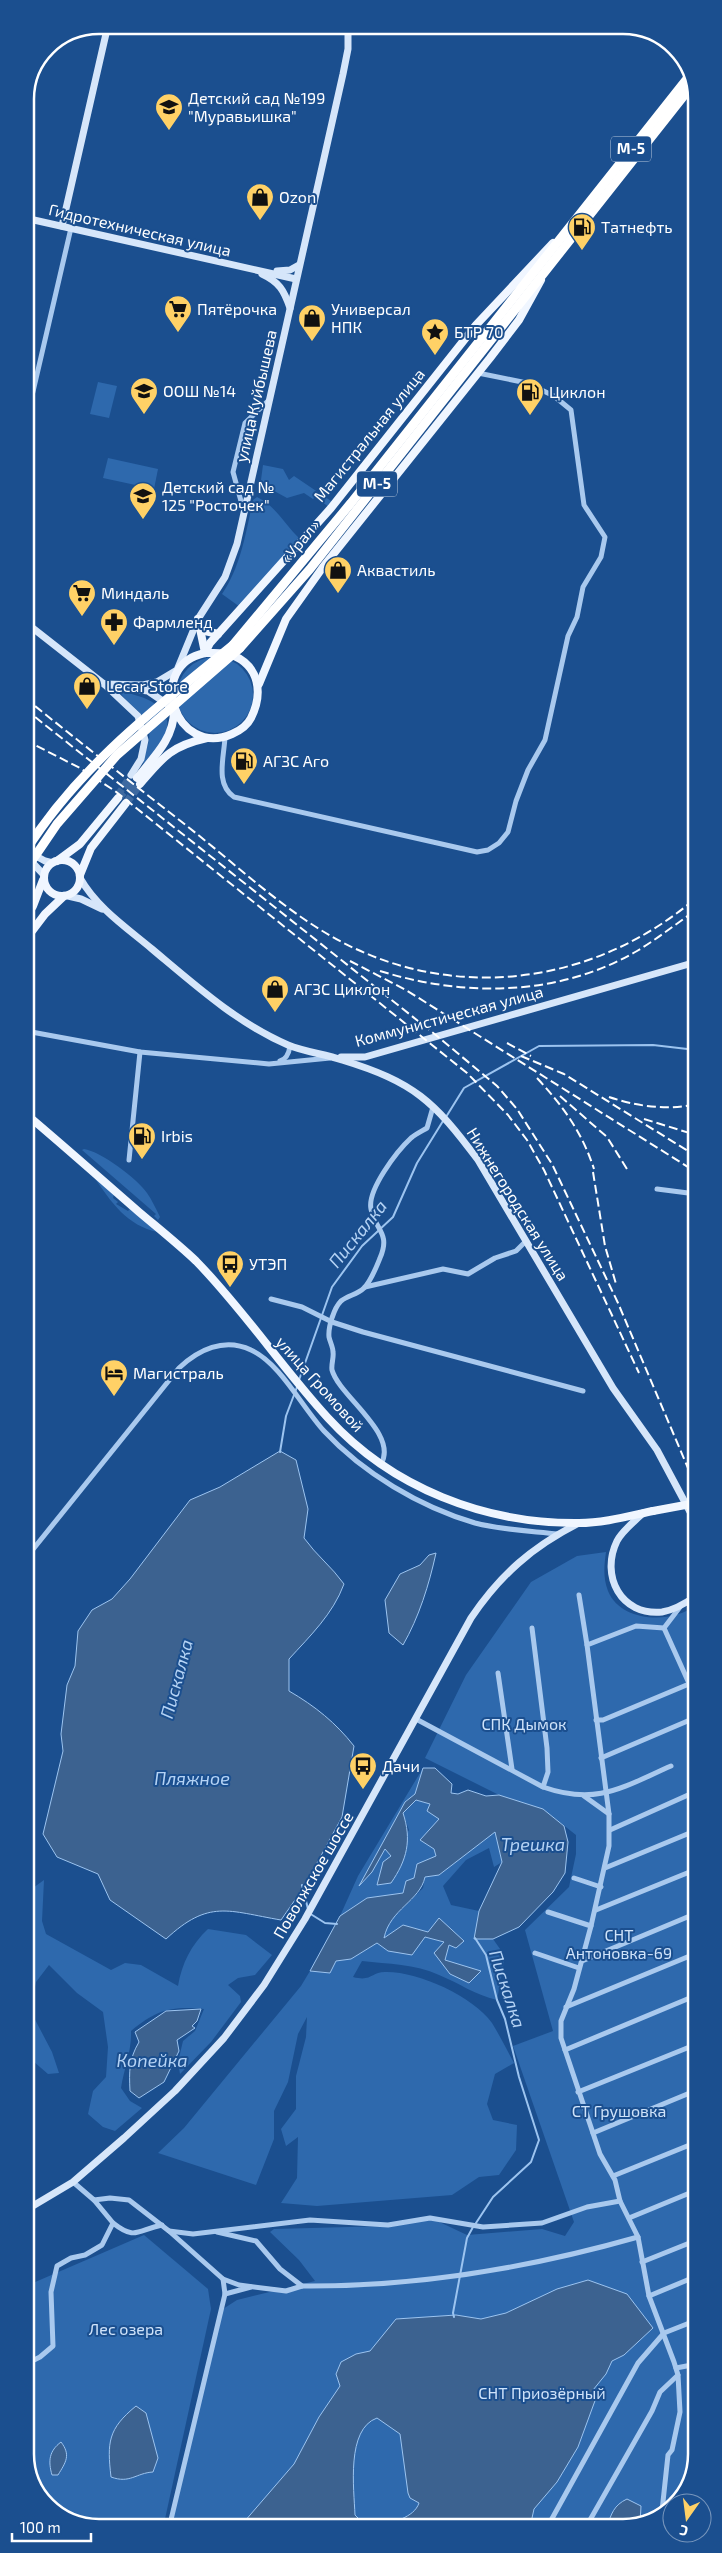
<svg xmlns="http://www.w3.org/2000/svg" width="722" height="2553" font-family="'Exo 2',sans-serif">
<rect width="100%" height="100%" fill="#1b4f8f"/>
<g fill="#2e69ad">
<polygon points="98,382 117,386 109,418 90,414"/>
<polygon points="108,458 158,469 154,489 103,478"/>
<polygon points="263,465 283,469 289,480 294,476 331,501 329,507 315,497 313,499 304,493 287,498 265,486 261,480"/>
<path d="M 257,497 C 276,506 285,525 300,539 L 240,607 L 222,594 C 241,566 246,532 253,500 Z"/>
<circle cx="215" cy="695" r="38"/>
<path d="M 120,692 C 144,695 180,708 163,740 C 158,749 150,757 144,765 C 141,759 148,748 149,740 C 152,713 129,708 120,692 Z"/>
<path d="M 84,1149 C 100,1151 138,1179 147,1193 C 152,1200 156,1209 160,1217 L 158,1220 L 154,1216 L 156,1214 L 82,1150 Z"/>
<path d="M 94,1177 L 114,1194 L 113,1198 L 118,1202 L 116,1204 L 128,1211 L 130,1209 L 158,1232 C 127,1226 111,1202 94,1177 Z"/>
<path d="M 606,1552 C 604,1566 603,1578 608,1591 C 621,1623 673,1624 696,1605 L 697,2454 L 681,2499 L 638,2527 L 169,2528 L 223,2309 L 237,2300 L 315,2281 L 299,2260 L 270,2232 L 274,2229 L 387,2226 L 433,2219 L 467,2235 L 542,2229 L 565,2236 L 574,2222 L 513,2046 L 553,2031 L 525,1930 L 569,1887 L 576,1854 L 576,1835 L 543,1809 L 499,1795 L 425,1758 L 466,1675 L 531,1582 L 577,1556 Z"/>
<polygon points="423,1768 415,1794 405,1802 361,1883 372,1872 385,1849 391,1856 377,1884 409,1830 403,1813 416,1800 430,1804 439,1819 434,1849 436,1856 414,1878 404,1893 367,1898 340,1916 358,1876"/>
<path d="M 495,1832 L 502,1862 L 494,1867 L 489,1848 L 466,1860 L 443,1886 L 451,1905 L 479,1911 L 475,1939 L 493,1939 L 505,1956 L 497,2000 C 475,1995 459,1983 439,1975 C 415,1964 388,1964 362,1961 L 353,1977 C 372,1982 371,1972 385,1972 C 417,1971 473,1996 492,2023 C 500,2036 507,2050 514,2063 L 495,2074 L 487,2104 L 493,2120 L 517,2125 L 516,2150 L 499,2175 L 479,2177 L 452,2195 L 317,2206 L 281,2203 L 297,2178 L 298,2137 L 286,2146 L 281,2129 L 296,2109 L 296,2076 L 306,2037 L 307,2017 L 298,2034 L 288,2082 L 274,2111 L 274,2139 L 256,2185 L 158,2153 L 184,2128 L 301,1986 L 310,1971 L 330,1973 L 336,1961 L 351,1959 L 377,1943 L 388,1951 L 425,1937 L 445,1942 L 434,1953 L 445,1960 L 449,1945 L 439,1919 L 428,1932 L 403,1925 L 384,1939 L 387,1924 L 423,1888 L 425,1877 L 439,1875 Z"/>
<path d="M 44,1880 L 42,1921 L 46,1934 L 111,1970 L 125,1963 L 141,1965 L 178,1986 C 182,1963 191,1945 208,1929 L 246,1935 L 272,1955 L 255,1975 L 238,1978 L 228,1985 L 240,1996 L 241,2002 L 211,2042 L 180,2074 L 178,2062 L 183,2041 L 195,2031 L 204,2009 C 170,2006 157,2010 131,2031 C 132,2050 124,2069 121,2088 L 130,2101 L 142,2108 L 115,2131 L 103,2127 L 88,2114 L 93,2091 L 106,2077 L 108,2047 L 103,2012 L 77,1993 L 49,1965 L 36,1982 L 30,2010 L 52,2052 L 59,2073 L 48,2074 L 26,2055 L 26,1893 Z"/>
<polygon points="144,2235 208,2289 211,2309 163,2528 94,2528 51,2510 26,2469 26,2286"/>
</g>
<g fill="#3c6290" stroke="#9cc4f0">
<path d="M 280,1451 L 296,1460 L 308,1509 L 304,1538 C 316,1555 332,1567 344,1584 C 333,1614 310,1636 289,1659 L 289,1691 C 315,1706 336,1723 354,1746 L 342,1817 L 304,1887 L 281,1920 C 228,1911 209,1899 166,1939 L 110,1900 L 98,1874 L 57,1857 L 43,1834 L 63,1751 L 61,1734 L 67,1685 L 75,1666 L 78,1631 L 92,1610 L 112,1599 L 130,1579 L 190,1500 L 220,1487 Z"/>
<path d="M 436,1553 C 429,1585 419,1617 403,1645 L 389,1633 L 385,1600 L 400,1574 L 420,1565 L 429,1555 Z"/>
<path d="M 423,1768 L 435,1768 L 452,1784 L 451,1793 L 458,1794 L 468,1790 L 486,1796 L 499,1795 L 543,1809 L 564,1826 L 568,1842 L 565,1873 L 553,1892 L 519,1927 L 493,1939 L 474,1939 L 479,1911 L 502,1862 L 495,1832 L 439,1875 L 425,1877 C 420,1901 390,1909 384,1938 L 403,1925 L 428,1932 L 439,1918 L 464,1941 L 456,1948 L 449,1945 L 445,1960 L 481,1971 L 469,1983 L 450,1974 L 434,1953 L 444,1942 L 425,1937 L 412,1955 L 388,1951 L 377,1943 L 351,1959 L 336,1961 L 330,1973 L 310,1971 L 340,1916 L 367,1898 L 403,1893 L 406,1881 L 414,1878 L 417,1864 L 436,1856 L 434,1849 L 420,1840 L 439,1819 L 427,1811 L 430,1804 L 416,1800 L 403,1813 C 412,1840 407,1860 391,1883 L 377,1885 L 383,1862 L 391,1856 L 385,1849 L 372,1872 L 359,1886 L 405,1802 L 415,1794 Z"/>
<path d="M 201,2009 L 197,2021 L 192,2026 L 195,2028 L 177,2040 L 179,2051 L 164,2082 L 139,2098 L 130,2091 C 129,2071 129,2059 139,2042 L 135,2032 L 166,2011 Z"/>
<path d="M 588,2280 L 627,2294 L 653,2328 L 624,2355 L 612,2361 L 606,2374 L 593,2390 L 596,2398 L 578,2447 L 557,2482 L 534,2509 L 530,2527 L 378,2527 C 392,2522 414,2518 419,2503 L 410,2498 L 408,2493 L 400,2434 L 377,2418 C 346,2429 354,2489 355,2515 L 358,2518 L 358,2525 L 362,2527 L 242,2527 L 244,2522 L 294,2464 L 319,2417 L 340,2386 L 336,2374 L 341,2362 L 356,2354 L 370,2351 L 396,2319 L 456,2315 L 481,2319 L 506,2313 L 557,2289 Z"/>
<path d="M 136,2406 L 146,2413 L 158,2458 L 153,2472 C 136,2473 130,2484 111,2477 C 107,2442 108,2429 136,2406 Z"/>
<path d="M 61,2442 C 71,2455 66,2462 58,2475 L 52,2475 C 48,2461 49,2451 61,2442 Z"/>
<path d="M 627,2499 L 641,2506 L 640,2525 L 607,2527 C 611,2514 614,2505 627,2499 Z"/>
</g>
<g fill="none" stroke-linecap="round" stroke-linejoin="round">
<g stroke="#9cc4f0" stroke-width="2">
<polyline points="446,1117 464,1088 539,1046 653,1045 696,1050"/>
<polyline points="299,1380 332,1287 362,1246 393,1217 417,1163 443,1121"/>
<polyline points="280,1452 286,1416 297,1387"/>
<polyline points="302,1885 308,1909"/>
<polyline points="309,1913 325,1923 337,1924"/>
<polyline points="475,1938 486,1955 497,2000 505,2019 519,2077 539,2140 531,2162 493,2197 476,2223"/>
<polyline points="454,2317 453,2313 467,2238 473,2227"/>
</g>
<polyline stroke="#3d69a0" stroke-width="7" stroke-dasharray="7 3.5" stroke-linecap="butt" points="118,795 131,775"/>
<g stroke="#3d69a0" stroke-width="8" stroke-dasharray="8 4" stroke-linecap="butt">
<polyline points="118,798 137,778"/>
<polyline points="126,803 140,784"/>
</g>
<g stroke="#a9c9ee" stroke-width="5">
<polyline points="25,426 71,228"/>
<polyline points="244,512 233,472 245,423 270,399"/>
<path d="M 225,737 C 224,758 215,784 234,797 L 477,852 L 488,850 L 499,843 L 508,832 L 516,801 L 528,770 L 545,740 L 568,636 L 577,617 L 583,587 L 601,557 L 605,537 L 584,505 L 571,410 L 554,396 L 527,383 L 478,373"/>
<polyline points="26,1031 140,1052 269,1064 330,1058"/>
<path d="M 280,1061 C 287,1059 289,1053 290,1046"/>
<polyline points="129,1160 140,1052"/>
<polyline points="657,1189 696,1194"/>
<polyline points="365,1287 443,1269 468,1274 495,1258 516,1251 526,1241"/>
<polyline points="271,1299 302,1307 332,1322 363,1332 583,1391"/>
<polyline points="696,1388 691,1408 696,1443"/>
<path d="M 381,1464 C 399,1434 339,1396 332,1370 C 331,1364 334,1358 333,1352 C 333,1347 330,1342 329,1337 C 328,1327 334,1308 341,1301 C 348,1295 357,1295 364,1288 C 371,1281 376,1268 380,1258 C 391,1233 375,1230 371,1209 C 367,1190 397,1151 411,1138 C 416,1134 422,1131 427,1128 L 433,1107"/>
<path d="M 26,1558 L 179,1368 C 198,1350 224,1337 251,1350 C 280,1363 302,1407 324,1431 C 363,1473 420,1507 475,1523 C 502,1530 531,1531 558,1534"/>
<polyline points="579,1595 587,1645"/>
<polyline points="532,1628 547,1748 548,1772 543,1787"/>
<polyline points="664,1628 697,1701"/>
<polyline points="498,1673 512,1769"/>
<path d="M 416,1719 L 543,1787 C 597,1806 623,1787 671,1766"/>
<polyline points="596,1720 603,1720 689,1684"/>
<polyline points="601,1758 697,1717"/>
<polyline points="584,1796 609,1814"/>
<polyline points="610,1830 697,1791"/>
<polyline points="605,1868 697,1830"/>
<polyline points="574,1878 601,1887"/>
<polyline points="596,1910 697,1869"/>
<polyline points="548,1912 591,1926"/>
<polyline points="535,1953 579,1968"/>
<polyline points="582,1961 697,1913"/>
<polyline points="566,2007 697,1953"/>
<polyline points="565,2050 697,1995"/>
<polyline points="578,2092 697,2044"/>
<polyline points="593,2133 697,2090"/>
<polyline points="613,2176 697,2142"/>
<polyline points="73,2182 94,2200 110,2198 129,2200 169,2231 223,2279 225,2294 169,2528"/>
<polyline points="629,2218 697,2190"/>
<path d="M 113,2223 C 136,2241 137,2230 162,2225"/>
<polyline points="169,2231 193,2234 310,2220 388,2225 430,2218 483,2227 542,2223 587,2207 620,2201"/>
<polyline points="217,2232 256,2241 280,2269 302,2286 286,2291 239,2285 223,2279"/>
<polyline points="642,2262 697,2240"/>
<path d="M 302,2286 C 415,2287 529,2268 638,2237"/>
<polyline points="225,2294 251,2287"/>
<polyline points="649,2296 697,2276"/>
<polyline points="26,2364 40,2357 53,2346 51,2292 57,2266 71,2258 85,2255 102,2245 113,2223 94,2200"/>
<polyline points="676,2368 697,2364"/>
<polyline points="662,2511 668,2455 672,2450 680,2412 678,2375 674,2362 649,2296 638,2237 620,2201 615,2180 600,2154 561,2038 561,2021 574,1989 591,1926 609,1846 609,1814 587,1645 636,1626 664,1628 680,1607"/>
<polyline points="549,2524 638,2363 664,2333 697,2320"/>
<polyline points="586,2527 652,2411 660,2392 678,2375"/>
</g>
<g stroke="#d6e6fa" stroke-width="7">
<polyline points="25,218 296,279"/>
<polyline points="62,226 108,25"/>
<polyline points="277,271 290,270 299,265"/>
<path d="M 262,274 C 279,282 284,290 290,308"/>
<polyline points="25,622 104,684 138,716 145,740 141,759 131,775"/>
<polyline points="104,684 143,685 157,682 177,670 198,619 225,577 237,544 343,74 348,49 348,25"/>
<polyline points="132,689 148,691 167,704"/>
<polyline points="25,850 45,861 53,863"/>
<polyline points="29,859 44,875"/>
<path d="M 80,878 C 97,908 127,928 152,949 C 195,985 237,1023 288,1045 C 305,1052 325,1054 342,1060 C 414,1082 434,1101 478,1160 L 613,1388 L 657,1450 L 696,1523"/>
<polyline points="68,896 81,899 102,909"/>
<polyline points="341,1057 365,1057 696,962"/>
<path d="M 643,1513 C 635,1521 622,1531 617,1541 C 600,1576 621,1616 662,1612 C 675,1610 686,1603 696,1596"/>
<path d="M 26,2210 L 73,2182 L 124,2138 L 175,2091 L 224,2038 L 264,1985 L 305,1919 L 471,1618 C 501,1574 532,1547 579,1523"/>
</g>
<g stroke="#f0f6ff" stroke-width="8">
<polyline points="198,619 205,653"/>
<polyline points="200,623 205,631 218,634"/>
<polyline points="205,653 210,643 331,508 476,325 553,243"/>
<path d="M 205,653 C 213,653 224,652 232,655 C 260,666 263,694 251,718 C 247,726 239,731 232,734 C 175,759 145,665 205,653 Z"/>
<polyline points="259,684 286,619 323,567 490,358 519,320 541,280"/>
<path d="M 137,778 C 154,757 174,738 174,711"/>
<path d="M 140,784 C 163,757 171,746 207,738"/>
<circle cx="62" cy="878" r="18"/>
<polyline points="57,861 80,844 118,798"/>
<polyline points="80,875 91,848 126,803"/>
<polyline points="26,917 33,906 43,880"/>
<polyline points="26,939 45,914 64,896"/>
<path d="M 26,1114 C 64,1146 101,1179 139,1212 C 158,1228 178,1244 196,1261 C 244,1310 282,1368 328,1418 C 392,1488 485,1524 579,1523 C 604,1523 629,1516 653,1511"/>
</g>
<g stroke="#fff" stroke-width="9">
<polyline points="233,645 351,503 690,75"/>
<polyline points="240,648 310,569 694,83"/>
</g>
<g stroke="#fff" stroke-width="2" stroke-dasharray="9 4" stroke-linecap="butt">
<path d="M 25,698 C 82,744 140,789 197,834 C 247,874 297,922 356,949 C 471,1002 601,979 696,898"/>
<polyline points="25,709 437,1036 497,1086 517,1109 552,1164 618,1303 696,1487"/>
<polyline points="25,740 80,768 115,791 467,1073 508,1115 527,1140 544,1170 639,1373"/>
<polyline points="350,961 406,990 696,1172"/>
<path d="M 380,971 C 464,997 558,997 637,951 C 657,939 676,924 696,910"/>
<polyline points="507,1043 531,1056"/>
<polyline points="521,1056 564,1074 696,1156"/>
<path d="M 537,1078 C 563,1106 582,1132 594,1169"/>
<polyline points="560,1096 607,1137 627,1169"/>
<path d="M 609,1097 C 636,1106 667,1111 696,1104"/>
<polyline points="644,1119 696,1135"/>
<polyline points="593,1172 605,1246 616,1284"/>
</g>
<polyline stroke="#f0f6ff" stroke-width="8" points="653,1511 696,1503"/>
<g stroke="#fff" stroke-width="9">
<path d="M 25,852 C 78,767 157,707 233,645"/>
<polyline points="25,871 57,824 117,755 240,648"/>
</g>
</g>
<defs>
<g id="school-pin" transform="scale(1.4375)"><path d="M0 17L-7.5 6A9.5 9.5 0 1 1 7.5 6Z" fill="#ffd166" stroke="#1b4f8f"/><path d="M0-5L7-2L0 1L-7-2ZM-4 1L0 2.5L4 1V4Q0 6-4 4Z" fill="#111"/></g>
<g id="shop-pin" transform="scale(1.4375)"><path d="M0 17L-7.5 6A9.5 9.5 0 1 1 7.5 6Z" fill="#ffd166" stroke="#1b4f8f"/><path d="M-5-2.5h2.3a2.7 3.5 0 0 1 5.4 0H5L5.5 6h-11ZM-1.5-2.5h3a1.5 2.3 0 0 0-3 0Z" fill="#111"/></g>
<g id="fuel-pin" transform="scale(1.4375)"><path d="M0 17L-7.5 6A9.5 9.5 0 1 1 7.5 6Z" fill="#ffd166" stroke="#1b4f8f"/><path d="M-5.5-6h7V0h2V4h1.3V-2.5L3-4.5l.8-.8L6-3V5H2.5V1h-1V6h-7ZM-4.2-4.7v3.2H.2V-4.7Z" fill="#111"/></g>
<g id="supermarket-pin" transform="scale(1.4375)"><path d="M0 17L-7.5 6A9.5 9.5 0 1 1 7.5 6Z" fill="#ffd166" stroke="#1b4f8f"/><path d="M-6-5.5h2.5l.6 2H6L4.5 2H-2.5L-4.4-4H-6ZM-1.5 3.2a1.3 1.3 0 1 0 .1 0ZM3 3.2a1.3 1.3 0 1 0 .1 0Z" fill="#111"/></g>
<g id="sight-pin" transform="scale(1.4375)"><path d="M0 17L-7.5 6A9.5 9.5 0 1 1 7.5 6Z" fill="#ffd166" stroke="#1b4f8f"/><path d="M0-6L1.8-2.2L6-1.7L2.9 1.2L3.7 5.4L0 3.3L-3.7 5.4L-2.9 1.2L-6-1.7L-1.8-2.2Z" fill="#111"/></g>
<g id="pharmacy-pin" transform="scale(1.4375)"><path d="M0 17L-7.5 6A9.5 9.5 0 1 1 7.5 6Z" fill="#ffd166" stroke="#1b4f8f"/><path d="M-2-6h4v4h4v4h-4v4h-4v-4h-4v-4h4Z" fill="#111"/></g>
<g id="bus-pin" transform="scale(1.4375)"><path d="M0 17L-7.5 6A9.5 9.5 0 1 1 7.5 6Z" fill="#ffd166" stroke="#1b4f8f"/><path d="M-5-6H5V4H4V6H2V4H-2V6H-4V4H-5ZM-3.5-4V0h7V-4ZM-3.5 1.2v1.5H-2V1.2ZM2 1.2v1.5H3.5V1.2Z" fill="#111"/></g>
<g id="hotel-pin" transform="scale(1.4375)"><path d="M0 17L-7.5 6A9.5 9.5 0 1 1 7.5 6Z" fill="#ffd166" stroke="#1b4f8f"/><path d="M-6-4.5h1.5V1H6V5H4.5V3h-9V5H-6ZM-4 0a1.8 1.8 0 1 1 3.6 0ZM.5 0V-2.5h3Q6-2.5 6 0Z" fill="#111"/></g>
</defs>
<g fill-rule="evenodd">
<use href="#school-pin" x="169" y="107"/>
<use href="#shop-pin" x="260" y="197"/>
<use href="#fuel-pin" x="582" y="227"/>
<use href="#supermarket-pin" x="178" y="309"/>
<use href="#shop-pin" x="312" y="318"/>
<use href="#sight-pin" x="435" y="332"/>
<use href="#school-pin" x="144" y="391"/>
<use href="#fuel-pin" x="530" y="392"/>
<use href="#school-pin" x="143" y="496"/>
<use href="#shop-pin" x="338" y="570"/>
<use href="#supermarket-pin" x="82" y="593"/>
<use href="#pharmacy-pin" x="114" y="622"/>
<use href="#shop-pin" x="87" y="686"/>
<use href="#fuel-pin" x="244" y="761"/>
<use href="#shop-pin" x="275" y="989"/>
<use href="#fuel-pin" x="142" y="1136"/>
<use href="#bus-pin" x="230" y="1264"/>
<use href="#hotel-pin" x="114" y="1373"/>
<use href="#bus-pin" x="363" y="1766"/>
</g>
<g text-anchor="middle" stroke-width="4" stroke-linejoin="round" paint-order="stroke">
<g fill="#1b4f8f" stroke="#bbcadd" stroke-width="1">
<rect x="611" y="136.5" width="40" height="25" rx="4"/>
<rect x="357" y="471.5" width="40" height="25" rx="4"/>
</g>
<g font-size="15" font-weight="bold" fill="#fff">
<text x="631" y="154">М-5</text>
<text x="377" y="489">М-5</text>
</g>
<g font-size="16" fill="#fff" stroke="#1b4f8f" text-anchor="start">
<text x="188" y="104">Детский сад №199<tspan x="188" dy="18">"Муравьишка"</tspan></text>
<text x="279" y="203">Ozon</text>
<text x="601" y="233">Татнефть</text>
<text x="197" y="315">Пятёрочка</text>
<text x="331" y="315">Универсал<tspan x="331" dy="18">НПК</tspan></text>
<text x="454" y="338">БТР 70</text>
<text x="163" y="397">ООШ №14</text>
<text x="549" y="398">Циклон</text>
<text x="162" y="493">Детский сад №<tspan x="162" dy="18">125 "Росточек"</tspan></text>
<text x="357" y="576">Аквастиль</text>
<text x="101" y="599">Миндаль</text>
<text x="133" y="628">Фармленд</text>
<text x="106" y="692">Lecar Store</text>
<text x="263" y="767">АГЗС Аго</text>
<text x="294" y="995">АГЗС Циклон</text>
<text x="161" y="1142">Irbis</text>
<text x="249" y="1270">УТЭП</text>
<text x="133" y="1379">Магистраль</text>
<text x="382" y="1772">Дачи</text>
</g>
<g font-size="16" fill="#fff" stroke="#1b4f8f">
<text transform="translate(140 230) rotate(13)" y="6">Гидротехническая улица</text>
<text transform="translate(256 396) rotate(-77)" y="6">улица Куйбышева</text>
<text transform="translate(369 435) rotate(-51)" y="6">Магистральная улица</text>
<text transform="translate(300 541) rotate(-51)" y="6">«Урал»</text>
<text transform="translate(449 1016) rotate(-15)" y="6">Коммунистическая улица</text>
<text transform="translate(518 1204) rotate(58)" y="6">Нижнегородская улица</text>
<text transform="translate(320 1384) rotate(48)" y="6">улица Громовой</text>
<text transform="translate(313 1875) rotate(-60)" y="6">Поволжское шоссе</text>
</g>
<g font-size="16" fill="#cfe3fa" stroke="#1b4f8f">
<text x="524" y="1730">СПК Дымок</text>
<text x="619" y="1941">СНТ<tspan x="619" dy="18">Антоновка-69</tspan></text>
<text x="619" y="2117">СТ Грушовка</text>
<text x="126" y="2335">Лес озера</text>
<text x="542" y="2399">СНТ Приозёрный</text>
</g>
<g font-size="18" font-style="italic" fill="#b5d3f5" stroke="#1b4f8f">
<text transform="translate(358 1234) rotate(-51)" y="6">Пискалка</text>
<text transform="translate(177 1679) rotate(-75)" y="6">Пискалка</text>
<text x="192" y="1785">Пляжное</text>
<text x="533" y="1851">Трешка</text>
<text transform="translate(507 1989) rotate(72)" y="6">Пискалка</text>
<text x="152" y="2067">Копейка</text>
</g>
</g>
<path d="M0 0H722V2553H0ZM99 34H623A65 65 0 0 1 688 99V2454A65 65 0 0 1 623 2519H99A65 65 0 0 1 34 2454V99A65 65 0 0 1 99 34Z" fill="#1b4f8f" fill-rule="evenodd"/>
<path fill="none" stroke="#fff" stroke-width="2.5" d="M99 34H623A65 65 0 0 1 688 99V2454A65 65 0 0 1 623 2519H99A65 65 0 0 1 34 2454V99A65 65 0 0 1 99 34Z"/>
<g transform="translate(687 2518) rotate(194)"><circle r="24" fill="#1b4f8f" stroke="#7695bc"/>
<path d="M0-4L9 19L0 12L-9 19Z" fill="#ffd166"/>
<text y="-8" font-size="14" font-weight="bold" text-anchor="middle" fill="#ffffff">С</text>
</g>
<path d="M12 2533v8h79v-8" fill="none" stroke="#ffffff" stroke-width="2.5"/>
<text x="20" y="2533" font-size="15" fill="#ffffff" stroke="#1b4f8f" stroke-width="4" paint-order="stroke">100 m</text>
</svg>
